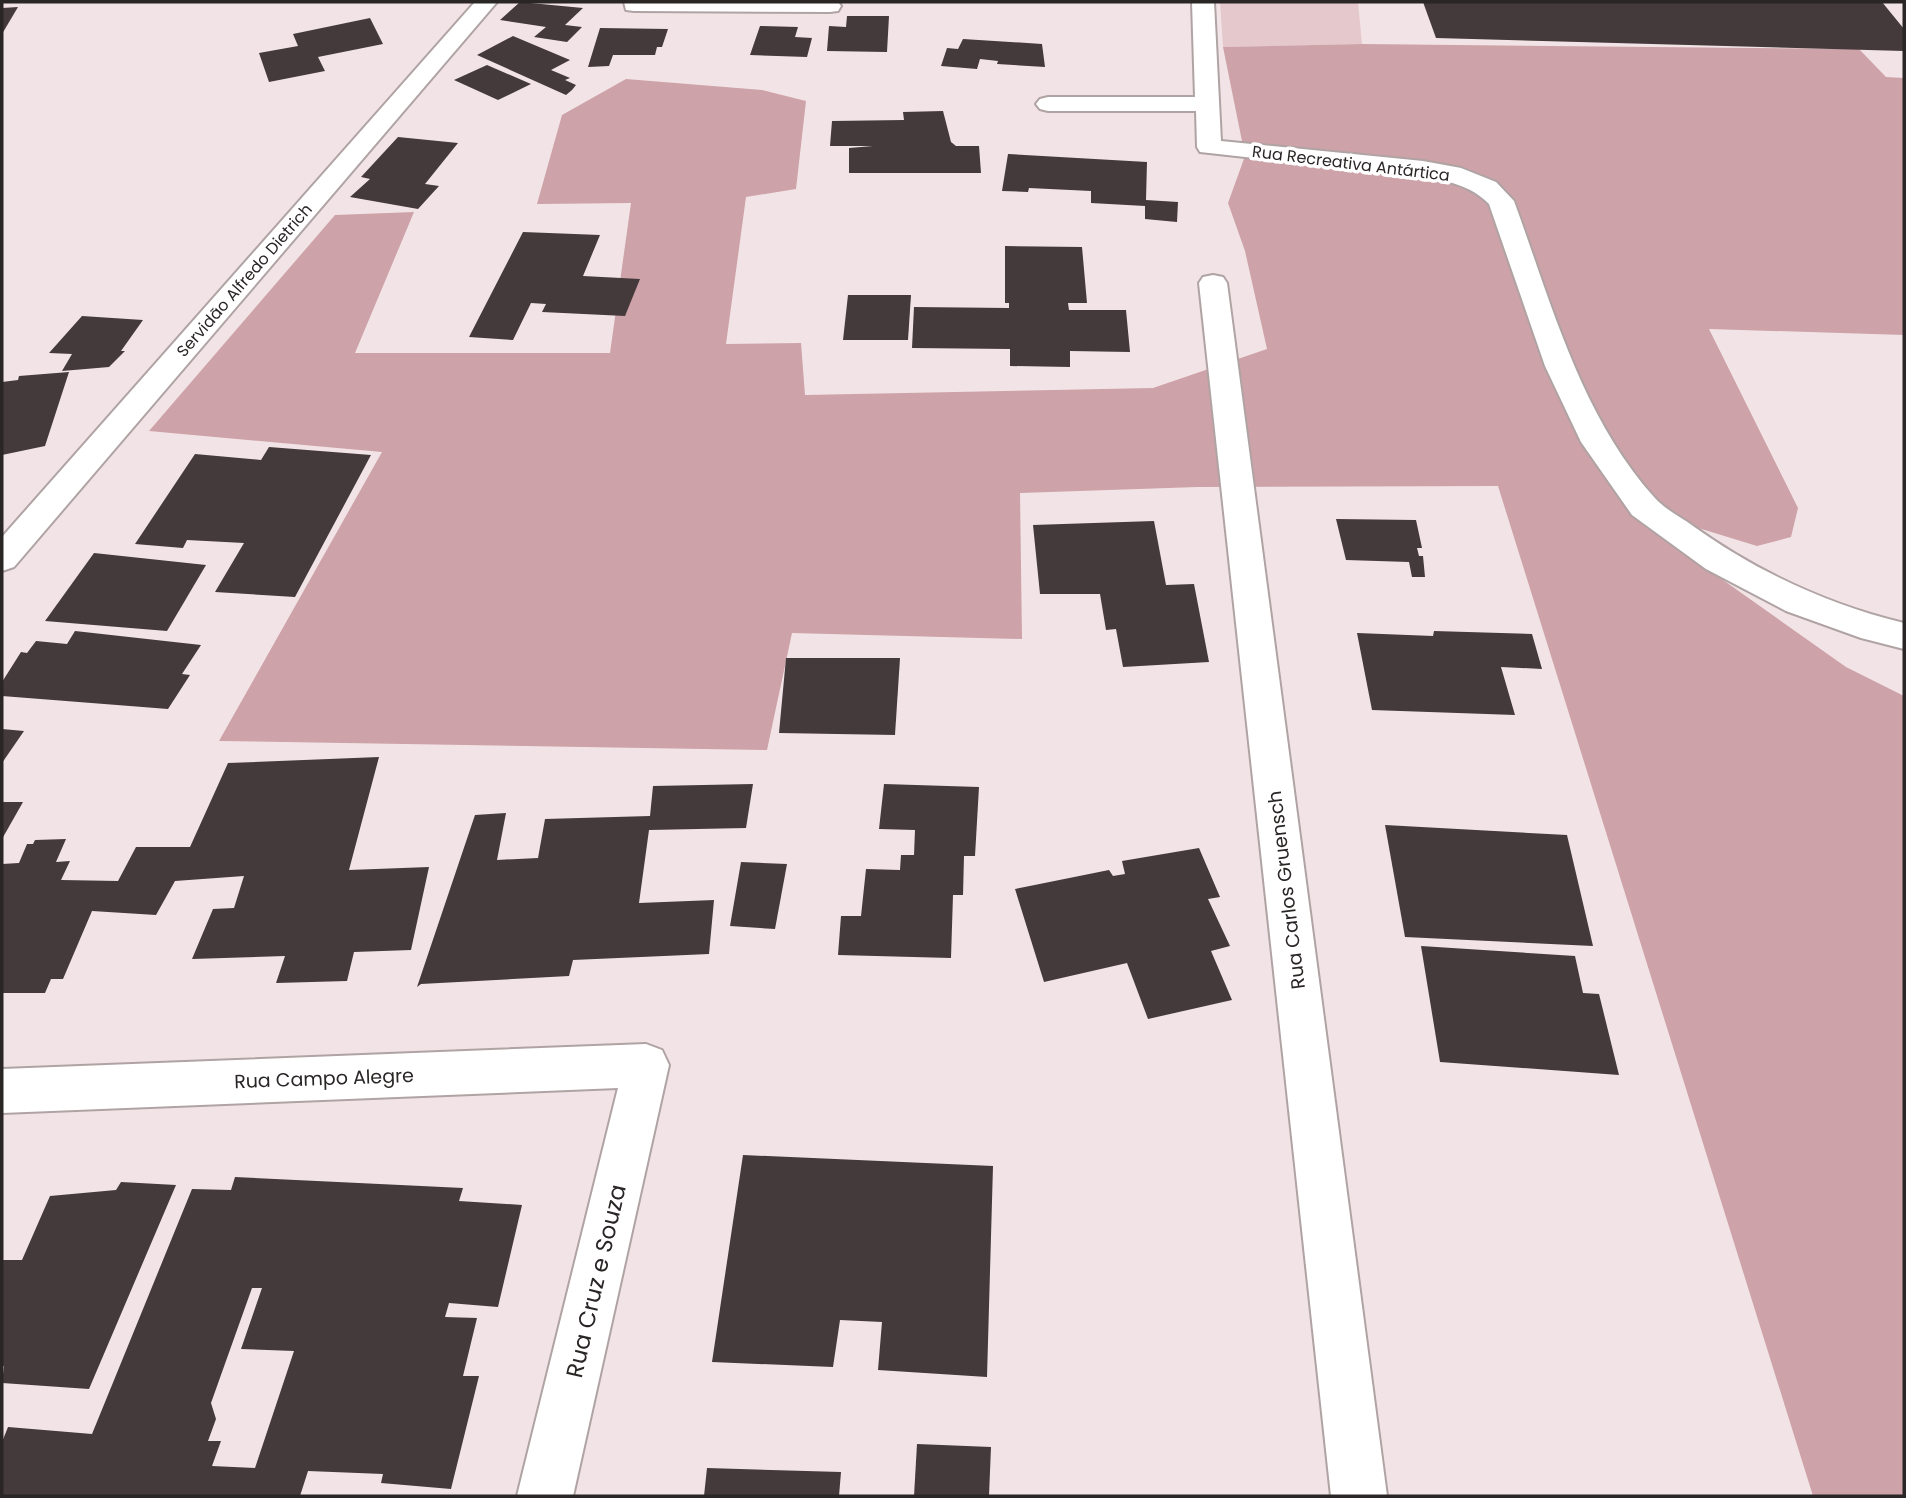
<svg xmlns="http://www.w3.org/2000/svg" width="1906" height="1498" font-family="Poppins,sans-serif">
<rect width="100%" height="100%" fill="#f2e4e6"/>
<polygon fill="#e5c8cc" points="1220,2 1358,2 1362,44 1223,47"/>
<polygon fill="#cda2a8" points="1362,44 1859,49 1886,77 1904,78 1904,335 1709,329 1798,508 1791,537 1757,546 1695,527 1655,532 1846,667 1904,696 1904,1496 1813,1496 1498,486 1198,487 1020,493 1022,639 792,633 767,750 219,741 382,452 149,431 335,215 414,212 355,353 610,353 631,203 537,204 562,115 626,79 762,90 806,101 796,189 746,197 726,344 801,343 805,395 1153,388 1267,349 1245,251 1228,203 1245,156 1223,47"/>
<g fill="#44393b" fill-rule="evenodd">
<polygon points="520,2 583,8 565,25 582,27 567,42 534,37 546,27 500,20"/>
<polygon points="1423,2 1882,2 1904,29 1904,51 1436,38"/>
<polygon points="18,7 2,34 2,8"/>
<polygon points="847,16 889,16 887,52 827,51 829,26 846,27"/>
<polygon points="370,18 383,44 318,57 325,71 269,82 259,53 298,46 293,34"/>
<polygon points="760,26 798,27 795,37 812,38 807,57 750,55"/>
<polygon points="600,28 668,29 662,47 657,47 655,55 613,55 609,66 588,67"/>
<polygon points="513,36 570,60 551,70 570,78 565,80 576,85 572,90 566,95 477,55"/>
<polygon points="963,39 1042,44 1045,67 997,64 998,61 980,59 977,69 941,66 947,48 958,49"/>
<polygon points="487,65 531,84 498,100 454,80"/>
<polygon points="943,111 951,142 956,146 979,146 981,173 849,173 849,148 873,146 830,146 832,121 904,120 903,112"/>
<polygon points="398,137 458,143 425,184 439,186 418,209 350,197 370,179 361,177"/>
<polygon points="1008,154 1147,162 1146,200 1178,202 1177,222 1145,219 1145,206 1091,203 1091,191 1029,188 1028,192 1002,191"/>
<polygon points="523,232 600,235 583,276 640,279 625,316 542,312 546,304 531,303 513,340 469,337"/>
<polygon points="1005,246 1082,247 1087,303 1068,303 1069,310 1126,310 1130,352 1070,351 1070,367 1010,366 1010,349 912,348 914,307 1009,308 1009,303 1005,303"/>
<polygon points="848,295 911,295 908,340 843,340"/>
<polygon points="82,316 143,320 121,351 125,351 109,367 62,371 72,354 49,353"/>
<polygon points="69,372 45,446 2,455 2,382 18,380 19,376"/>
<polygon points="269,447 371,455 295,597 215,592 244,543 187,540 183,548 135,544 195,454 261,460"/>
<polygon points="1336,519 1416,520 1422,548 1417,548 1419,556 1423,556 1425,577 1412,577 1409,562 1346,560"/>
<polygon points="1154,521 1166,585 1194,584 1209,662 1123,667 1116,629 1106,630 1100,594 1040,594 1033,525"/>
<polygon points="94,553 206,565 167,631 45,621"/>
<polygon points="75,631 201,645 182,674 190,675 168,709 2,696 2,682 21,652 27,653 36,641 67,644"/>
<polygon points="1434,631 1532,634 1542,669 1501,667 1515,715 1372,710 1357,633 1433,636"/>
<polygon points="786,658 900,658 895,735 779,733"/>
<polygon points="2,729 24,731 2,763"/>
<polygon points="379,757 349,870 429,867 411,950 354,952 347,981 276,983 285,956 192,959 213,909 234,908 244,876 175,881 156,915 92,911 63,979 51,979 45,993 2,993 2,864 19,863 27,844 33,844 35,840 66,839 56,862 70,861 61,880 118,881 136,847 190,847 228,763"/>
<polygon points="753,784 746,828 649,830 639,903 714,900 709,954 573,960 569,976 421,984 417,987 475,815 506,813 497,860 538,858 545,819 650,816 653,786"/>
<polygon points="884,784 979,787 975,856 964,856 963,895 953,895 951,958 838,955 841,916 861,916 866,869 900,870 901,855 914,855 915,830 879,829"/>
<polygon points="2,802 23,802 2,839"/>
<polygon points="1385,825 1567,835 1593,946 1405,937"/>
<polygon points="1199,848 1220,897 1208,899 1230,946 1211,951 1232,1000 1148,1019 1127,963 1044,982 1015,889 1109,870 1113,876 1125,874 1122,861"/>
<polygon points="741,862 787,864 775,929 730,926"/>
<polygon points="1421,946 1575,956 1583,993 1599,994 1619,1075 1440,1062"/>
<polygon points="743,1155 993,1166 987,1377 878,1370 882,1322 840,1320 833,1367 712,1362"/>
<path d="M 235,1177 L 463,1188 L 459,1201 L 522,1205 L 498,1307 L 449,1303 L 445,1317 L 477,1318 L 463,1376 L 479,1376 L 451,1489 L 381,1483 L 383,1474 L 308,1471 L 300,1496 L 2,1496 L 2,1442 L 8,1427 L 92,1434 L 192,1189 L 231,1190 ZM 252,1288 L 262,1288 L 241,1349 L 294,1351 L 255,1468 L 212,1466 L 221,1441 L 208,1441 L 216,1419 L 211,1403 Z"/>
<polygon points="121,1182 176,1185 89,1389 2,1383 4,1366 2,1366 2,1260 22,1260 50,1196 116,1190"/>
<polygon points="917,1444 991,1447 989,1496 914,1496"/>
<polygon points="707,1468 841,1472 839,1496 704,1496"/>
</g>
<g fill="none" stroke-linecap="round" stroke-linejoin="round">
<g stroke="#b0a3a4" stroke-width="4">
<g id="street">
<polygon points="475,2 497,2 14,567 2,571 2,537"/>
<polygon points="624,2 838,2 841,6 838,11 830,12 634,11 626,10"/>
<path d="M 1192,2 L 1214,2 L 1221,141 L 1423,161 L 1461,168 L 1496,182 L 1514,201 C 1551,302 1581,416 1654,497 C 1664,509 1681,517 1693,526 C 1756,571 1828,605 1904,623 L 1904,649 L 1861,638 L 1786,611 L 1706,569 L 1632,515 L 1581,442 L 1545,366 L 1489,204 C 1470,185 1448,181 1423,177 L 1200,152 L 1197,147 L 1196,111 L 1048,111 L 1040,109 L 1036,104 L 1040,99 L 1048,97 L 1195,97 Z"/>
<polygon points="1213,275 1223,277 1227,283 1387,1496 1331,1496 1199,283 1203,277"/>
<polygon points="646,1044 662,1050 669,1065 573,1496 517,1496 618,1088 2,1113 2,1069"/>
</g>
</g>
<use href="#street" fill="#fff" fill-rule="evenodd"/>
</g>
<g text-anchor="middle" stroke-width="7" stroke-linejoin="round" paint-order="stroke">
<g font-size="16" fill="#2b2626" stroke="#fff">
<text transform="translate(1351 163) rotate(7)" y="6">Rua Recreativa Antártica</text>
<text transform="translate(244 280) rotate(-49)" y="6">Servidão Alfredo Dietrich</text>
</g>
<g font-size="19" fill="#2b2626" stroke="#fff">
<text transform="translate(1286 890) rotate(-97)" y="7">Rua Carlos Gruensch</text>
<text transform="translate(324 1078) rotate(-2)" y="7">Rua Campo Alegre</text>
</g>
<g font-size="23" fill="#2b2626" stroke="#fff">
<text transform="translate(596 1281) rotate(-77)" y="8">Rua Cruz e Souza</text>
</g>
</g>
<rect width="1906" height="1498" fill="none" stroke="#2b2626" stroke-width="7"/>
</svg>
